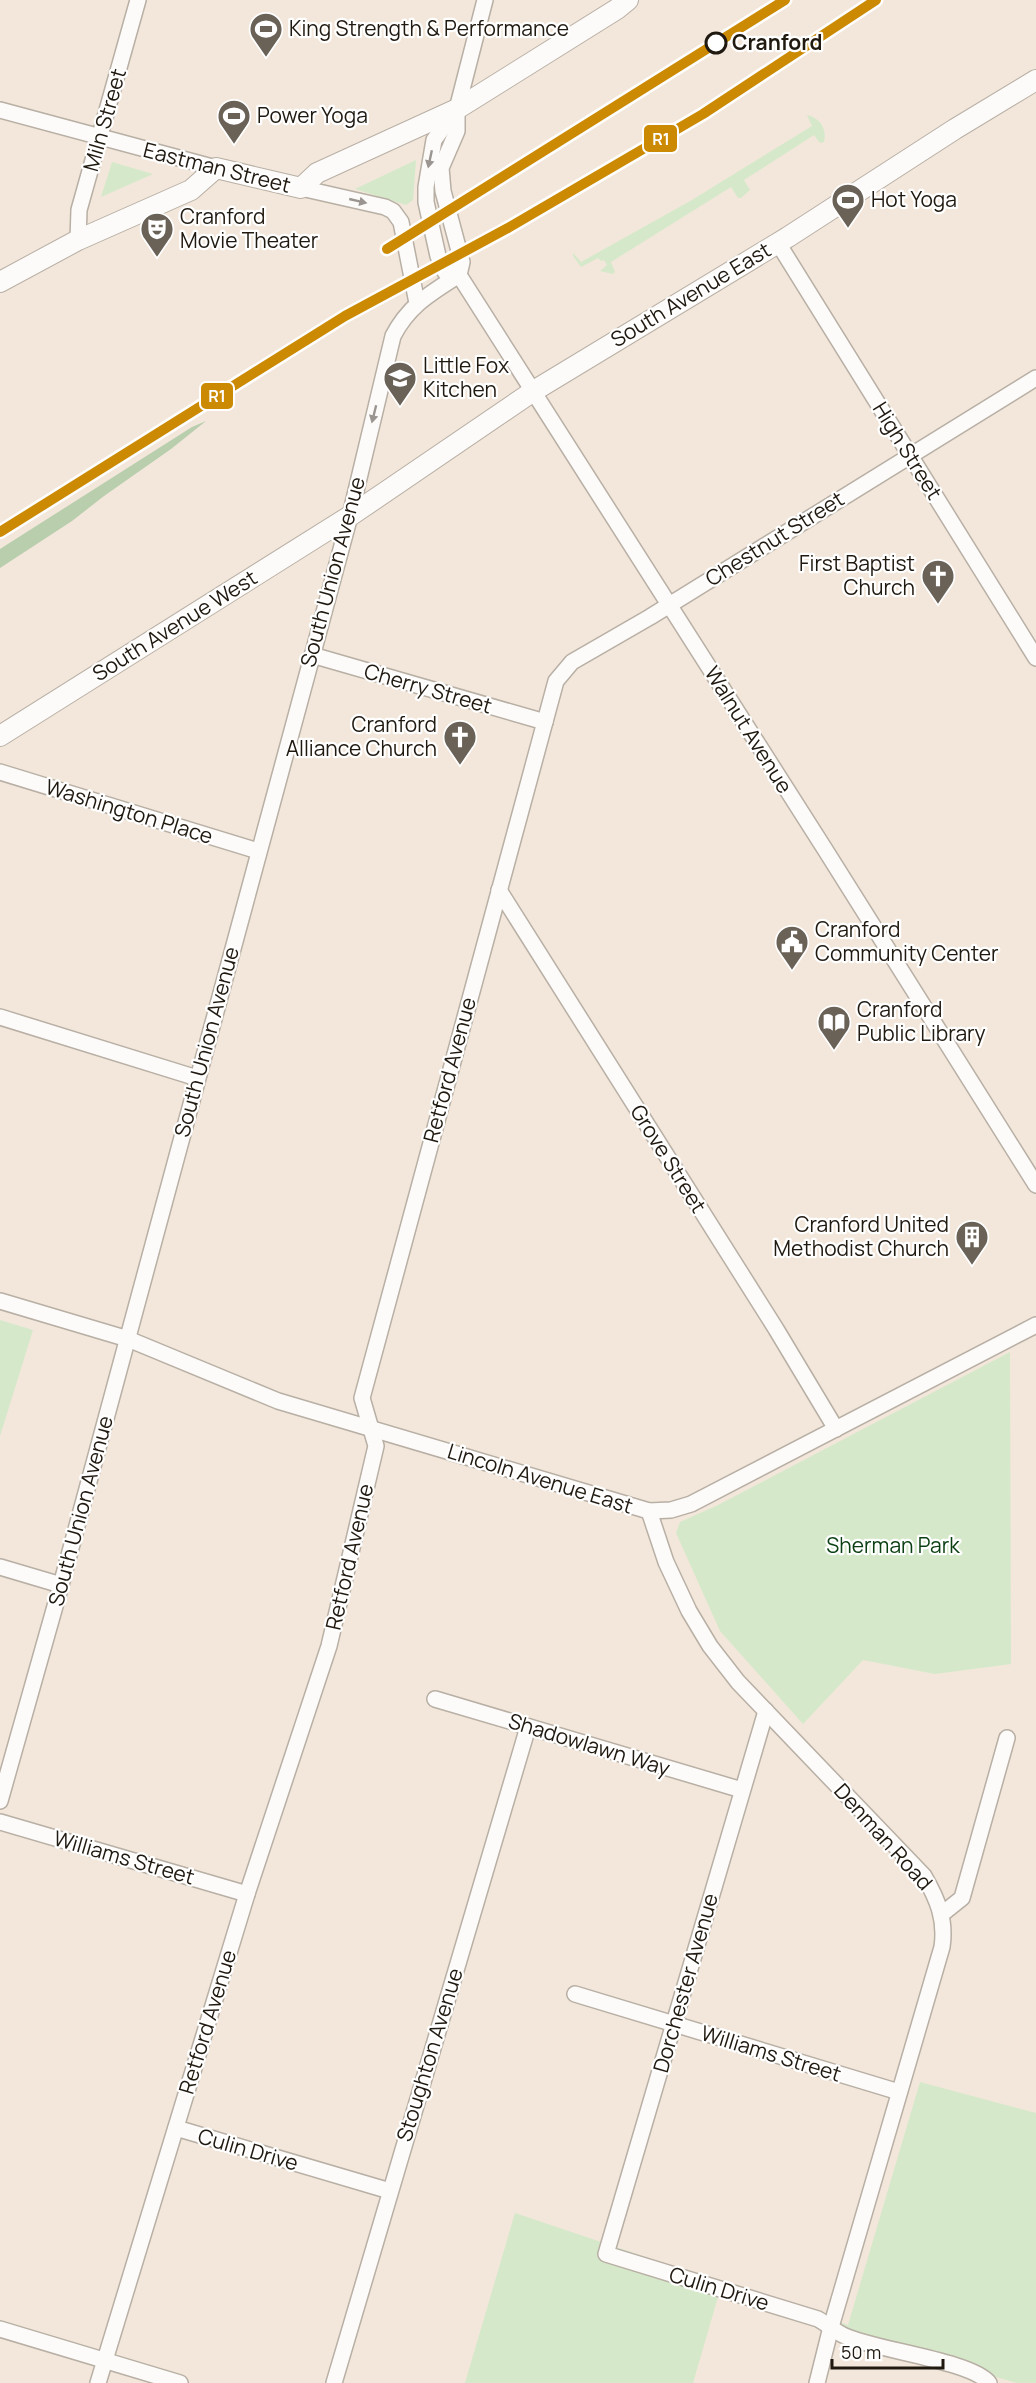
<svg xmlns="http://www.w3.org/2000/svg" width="1036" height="2383" font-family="Manrope,sans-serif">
<rect width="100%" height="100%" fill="#f2e7da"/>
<g fill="#d5e9ca">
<path d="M 807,115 C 821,118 827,130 824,142 L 820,143 L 814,135 L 744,180 L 750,190 L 741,198 L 738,198 L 731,187 L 611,262 L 615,272 L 613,274 L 600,271 L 607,265 L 604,260 L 601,261 L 598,258 L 581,267 L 573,256 L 573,253 L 581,262 L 692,200 L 812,126 Z"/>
<polygon points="416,160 413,200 406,205 355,189"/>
<polygon points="112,162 153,174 101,197"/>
<polygon points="0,1320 33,1330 0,1436"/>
<polygon points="1010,1352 1011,1664 935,1674 863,1660 803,1724 720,1631 676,1533 680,1522 718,1505"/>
<polygon points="920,2082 1036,2113 1036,2383 1017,2383 718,2297 693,2383 465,2383 515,2213 848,2325"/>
</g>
<polygon fill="#b8cead" points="206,421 171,449 104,496 72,521 0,568 0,549 192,427"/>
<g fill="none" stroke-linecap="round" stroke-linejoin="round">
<g stroke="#b8afa5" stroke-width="18">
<g id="minor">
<polyline points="457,109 434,140 426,187 426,202 438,256 445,272 459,275"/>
<polyline points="0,110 216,168"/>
<polyline points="301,188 385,207 393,211 401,222 417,303"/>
<polyline points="78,240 79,210 138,0"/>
<polyline points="778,243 1036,658"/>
<polyline points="459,275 826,851 1036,1185"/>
<polyline points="459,275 462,262 443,191 441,168 457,131 457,109 485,0"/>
<polyline points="312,655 545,722"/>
<polyline points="0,772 258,851"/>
<polyline points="499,890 776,1329 836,1429"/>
<polyline points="0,1017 197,1078"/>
<polyline points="0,1301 128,1339 278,1401 649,1511 671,1510 691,1504 1036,1325"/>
<path d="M 649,1511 L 666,1562 L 689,1611 L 710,1646 L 738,1682 L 924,1876 C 938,1900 946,1920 942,1947 L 831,2327 L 817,2383"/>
<polyline points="0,1567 61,1585"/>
<polyline points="435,1699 742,1790"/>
<path d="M 766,1711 L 606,2254 L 818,2319 C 827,2324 836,2332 845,2336 C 875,2350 972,2361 989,2383"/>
<path d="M 0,1801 L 61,1585 L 350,516 L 393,336 C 409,305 431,293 459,275"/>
<polyline points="0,1822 247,1894"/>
<polyline points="942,1914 962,1898 1007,1738"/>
<polyline points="575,1994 899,2092"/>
<polyline points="176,2128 390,2191"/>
<polyline points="0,2329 180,2383"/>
<polyline points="98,2383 247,1894 329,1646 376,1446 362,1398 556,681 572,662 650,617 1036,378"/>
<polyline points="334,2383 528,1727"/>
</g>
</g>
<g stroke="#b8afa5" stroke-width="22">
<g id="major">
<polyline points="0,282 78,240 191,190 216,168 301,188 317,173 457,109 617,9 628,0"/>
<polyline points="0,736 350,516 532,392 788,237 955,129 1036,80"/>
</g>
</g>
<use href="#minor" stroke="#fdfbf9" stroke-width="15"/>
<use href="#major" stroke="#fdfbf9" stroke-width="20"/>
<polyline stroke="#c2bfbb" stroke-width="4.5" stroke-dasharray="8 8" stroke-linecap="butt" points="0,532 345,316 508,228 703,114 876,0"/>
<g stroke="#fff" stroke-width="15">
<g id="rail-1">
<polyline points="387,249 785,0"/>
<polyline points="0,532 345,316 508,228 703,114 876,0"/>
</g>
</g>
<use href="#rail-1" stroke="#cc8a03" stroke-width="10"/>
</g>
<defs><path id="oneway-solid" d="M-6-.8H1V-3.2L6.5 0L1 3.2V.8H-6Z" transform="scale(1.5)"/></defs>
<g fill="#9a9590">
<use href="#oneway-solid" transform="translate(430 159) rotate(102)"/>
<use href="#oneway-solid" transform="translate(358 201) rotate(13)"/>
<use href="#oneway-solid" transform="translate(374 414) rotate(104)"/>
</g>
<defs>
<g id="stadium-pin" transform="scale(1.725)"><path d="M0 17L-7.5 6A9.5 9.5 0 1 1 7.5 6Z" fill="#6a6157" stroke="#fff"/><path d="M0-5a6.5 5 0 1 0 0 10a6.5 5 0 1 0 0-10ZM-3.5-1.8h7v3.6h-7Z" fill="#fff"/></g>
<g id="theatre-pin" transform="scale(1.725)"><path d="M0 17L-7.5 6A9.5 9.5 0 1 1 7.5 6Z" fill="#6a6157" stroke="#fff"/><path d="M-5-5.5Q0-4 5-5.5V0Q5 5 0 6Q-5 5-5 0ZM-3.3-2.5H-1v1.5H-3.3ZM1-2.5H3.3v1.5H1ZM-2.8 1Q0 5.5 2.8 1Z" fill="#fff"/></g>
<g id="school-pin" transform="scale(1.725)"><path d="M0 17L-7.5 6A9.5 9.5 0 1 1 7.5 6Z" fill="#6a6157" stroke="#fff"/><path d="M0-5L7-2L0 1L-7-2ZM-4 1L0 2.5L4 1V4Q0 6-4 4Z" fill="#fff"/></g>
<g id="church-pin" transform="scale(1.725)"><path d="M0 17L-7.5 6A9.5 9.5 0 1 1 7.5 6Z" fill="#6a6157" stroke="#fff"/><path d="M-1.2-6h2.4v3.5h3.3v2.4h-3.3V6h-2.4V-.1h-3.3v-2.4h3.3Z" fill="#fff"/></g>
<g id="civic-pin" transform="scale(1.725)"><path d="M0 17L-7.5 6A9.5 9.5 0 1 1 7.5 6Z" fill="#6a6157" stroke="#fff"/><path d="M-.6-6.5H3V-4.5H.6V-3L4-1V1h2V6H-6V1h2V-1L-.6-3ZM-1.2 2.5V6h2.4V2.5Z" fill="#fff"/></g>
<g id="library-pin" transform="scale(1.725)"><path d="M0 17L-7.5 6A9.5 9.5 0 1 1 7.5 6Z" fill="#6a6157" stroke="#fff"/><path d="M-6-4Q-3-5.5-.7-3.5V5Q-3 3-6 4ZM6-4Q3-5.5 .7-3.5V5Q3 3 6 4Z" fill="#fff"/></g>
<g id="building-pin" transform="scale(1.725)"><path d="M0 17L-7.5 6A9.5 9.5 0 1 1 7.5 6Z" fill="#6a6157" stroke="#fff"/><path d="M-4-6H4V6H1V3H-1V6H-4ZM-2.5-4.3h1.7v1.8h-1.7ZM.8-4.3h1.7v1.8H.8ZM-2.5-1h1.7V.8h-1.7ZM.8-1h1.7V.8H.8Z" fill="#fff"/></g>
</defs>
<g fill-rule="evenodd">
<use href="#stadium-pin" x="266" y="29"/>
<use href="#stadium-pin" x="234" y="116"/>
<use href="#stadium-pin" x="848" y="200"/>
<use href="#theatre-pin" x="157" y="229"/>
<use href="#school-pin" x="400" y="378"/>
<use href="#church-pin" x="938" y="576"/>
<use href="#church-pin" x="460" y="737"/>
<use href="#civic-pin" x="792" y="942"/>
<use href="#library-pin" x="834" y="1022"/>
<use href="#building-pin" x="972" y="1237"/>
</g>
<circle fill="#fff" stroke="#201910" stroke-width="3" cx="716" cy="43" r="10"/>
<g text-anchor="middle" stroke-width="4.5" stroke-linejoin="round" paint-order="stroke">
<g font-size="21" fill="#201910" stroke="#fff" text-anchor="start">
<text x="289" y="36">King Strength &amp; Performance</text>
<text x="257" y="123">Power Yoga</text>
<text x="871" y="207">Hot Yoga</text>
<text x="180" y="224">Cranford<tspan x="180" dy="24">Movie Theater</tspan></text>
<text x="423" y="373">Little Fox<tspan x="423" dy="24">Kitchen</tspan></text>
<text x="915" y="571" text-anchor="end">First Baptist<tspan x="915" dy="24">Church</tspan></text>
<text x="437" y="732" text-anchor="end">Cranford<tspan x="437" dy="24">Alliance Church</tspan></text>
<text x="815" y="937">Cranford<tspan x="815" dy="24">Community Center</tspan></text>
<text x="857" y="1017">Cranford<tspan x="857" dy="24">Public Library</tspan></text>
<text x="949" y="1232" text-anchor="end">Cranford United<tspan x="949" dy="24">Methodist Church</tspan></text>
</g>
<g font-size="21" font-weight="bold" fill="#201910" stroke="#fff" text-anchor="start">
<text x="732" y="50">Cranford</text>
</g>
<g font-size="21" fill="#201910" stroke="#fff">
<text transform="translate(105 120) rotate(-74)" y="7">Miln Street</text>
<text transform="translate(217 168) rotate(14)" y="7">Eastman Street</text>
<text transform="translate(691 295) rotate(-31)" y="7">South Avenue East</text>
<text transform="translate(907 451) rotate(58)" y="7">High Street</text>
<text transform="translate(775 539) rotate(-32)" y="7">Chestnut Street</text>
<text transform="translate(333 572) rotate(-75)" y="7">South Union Avenue</text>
<text transform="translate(175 626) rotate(-32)" y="7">South Avenue West</text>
<text transform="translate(428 689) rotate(16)" y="7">Cherry Street</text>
<text transform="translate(748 730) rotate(58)" y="7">Walnut Avenue</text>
<text transform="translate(129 812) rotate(17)" y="7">Washington Place</text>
<text transform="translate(207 1042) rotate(-75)" y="7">South Union Avenue</text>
<text transform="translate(450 1070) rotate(-75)" y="7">Retford Avenue</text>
<text transform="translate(668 1159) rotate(58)" y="7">Grove Street</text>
<text transform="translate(540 1479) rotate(17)" y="7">Lincoln Avenue East</text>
<text transform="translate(81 1511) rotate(-75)" y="7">South Union Avenue</text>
<text transform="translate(350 1557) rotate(-77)" y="7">Retford Avenue</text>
<text transform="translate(589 1745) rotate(17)" y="7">Shadowlawn Way</text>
<text transform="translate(883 1837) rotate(48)" y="7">Denman Road</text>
<text transform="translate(124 1858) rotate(16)" y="7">Williams Street</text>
<text transform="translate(686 1983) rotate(-74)" y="7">Dorchester Avenue</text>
<text transform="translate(208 2022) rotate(-73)" y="7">Retford Avenue</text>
<text transform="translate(771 2054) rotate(17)" y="7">Williams Street</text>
<text transform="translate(430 2055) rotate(-73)" y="7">Stoughton Avenue</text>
<text transform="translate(248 2150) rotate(16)" y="7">Culin Drive</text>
<text transform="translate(719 2289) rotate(17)" y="7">Culin Drive</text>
</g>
<g font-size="21" fill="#0a3f11" stroke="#fff">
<text x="893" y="1553">Sherman Park</text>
</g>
</g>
<g stroke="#fff" stroke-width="2">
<rect x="643" y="124" width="35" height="29" rx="6" fill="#cc8a03"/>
<rect x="200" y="382" width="34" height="28" rx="6" fill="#cc8a03"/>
</g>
<g font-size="16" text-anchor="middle" font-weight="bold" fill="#fff">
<text x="661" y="145">R1</text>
<text x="217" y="402">R1</text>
</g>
<path d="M832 2359v9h111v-9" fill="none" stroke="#201910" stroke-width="3"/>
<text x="841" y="2359" font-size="18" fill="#201910" stroke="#ffffff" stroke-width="4.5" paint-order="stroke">50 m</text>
</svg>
